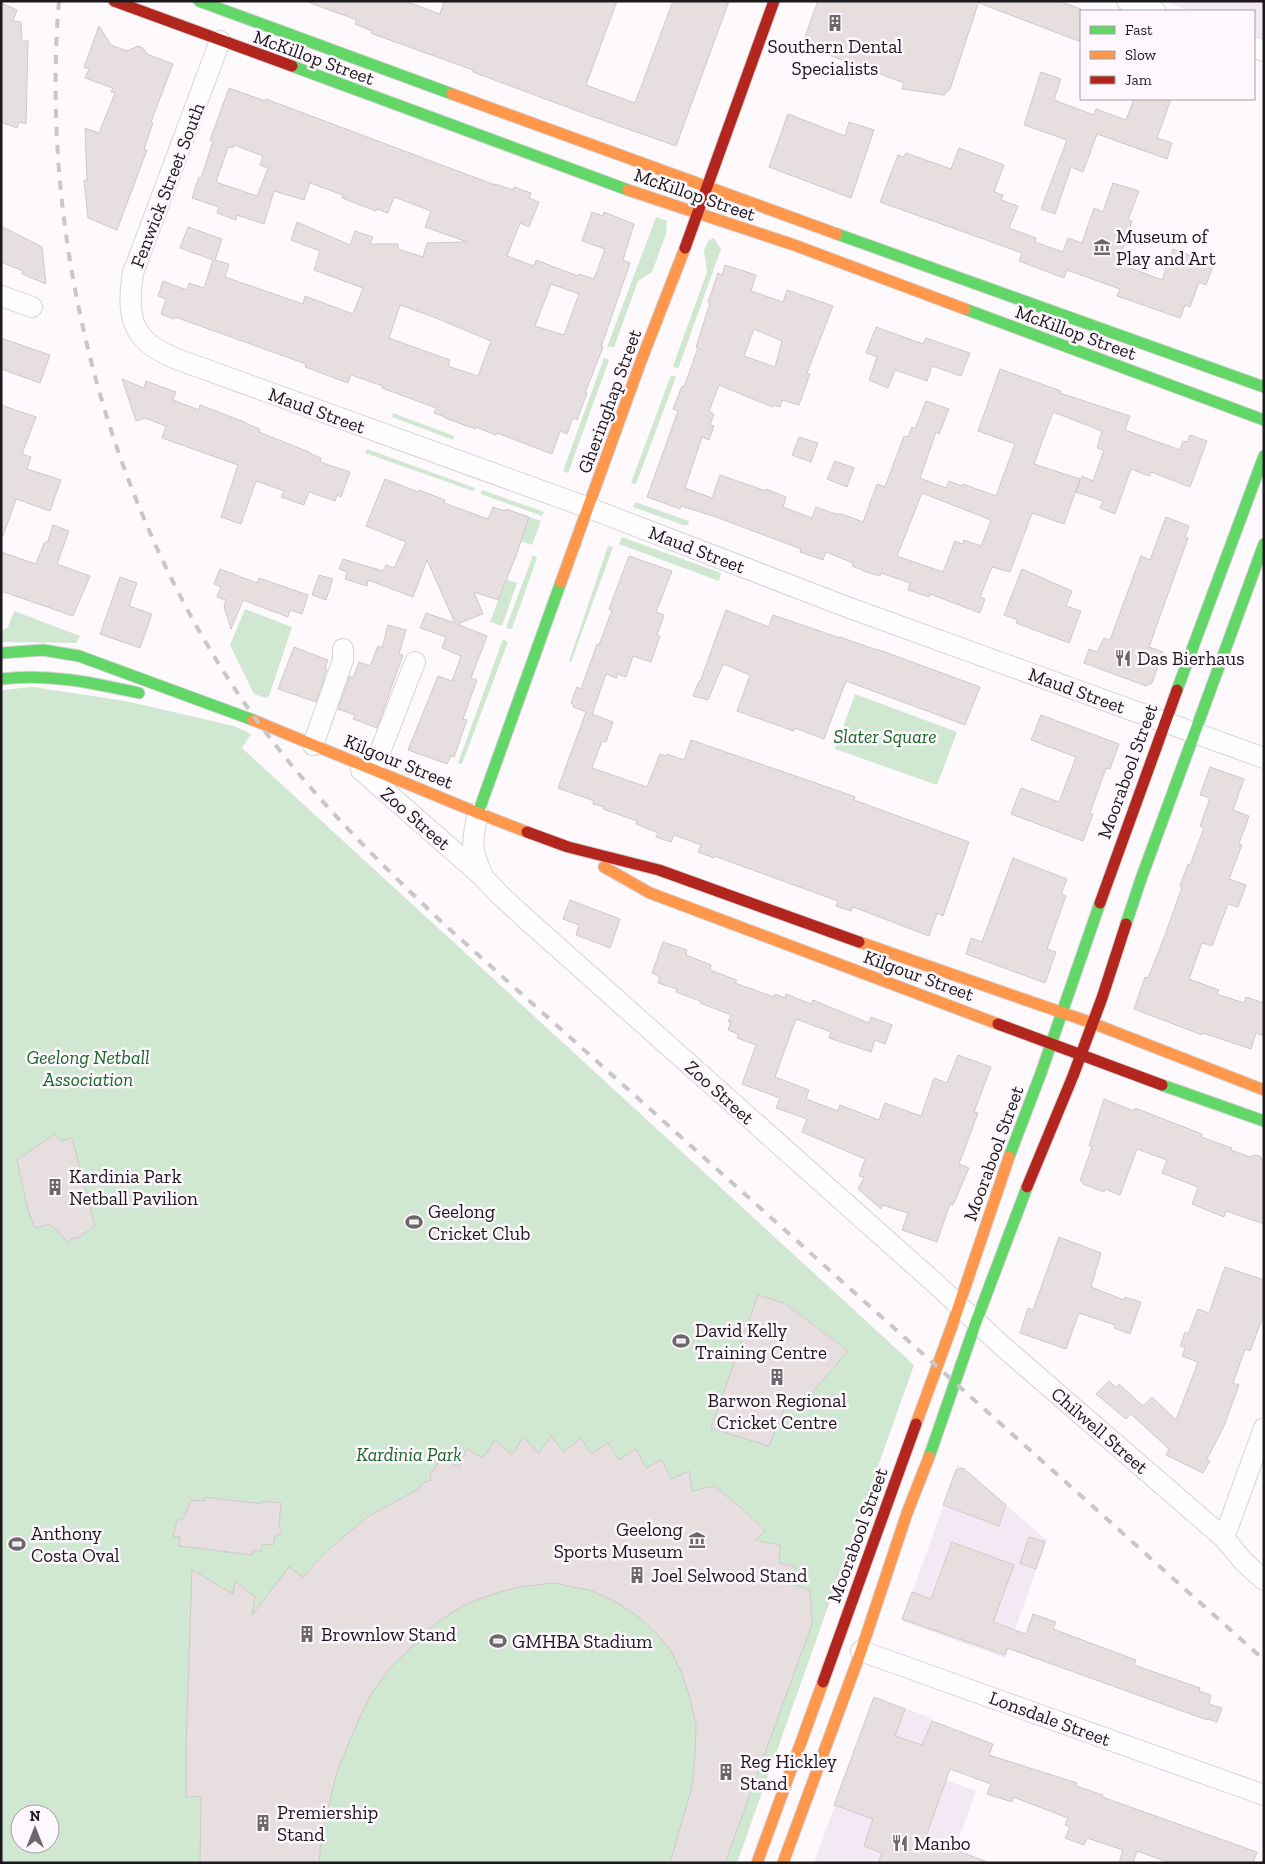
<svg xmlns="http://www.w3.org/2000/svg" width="1265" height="1864" font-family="'Zilla Slab',serif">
<rect width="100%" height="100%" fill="#fdf9fd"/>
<g fill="#f3e9f4">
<polygon points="1163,1 1264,1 1264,38 1254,34 1254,11 1190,11"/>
<polygon points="958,1465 1047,1540 1005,1658 902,1621"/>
<polygon points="874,1697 932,1718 914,1769 976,1791 950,1863 814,1863"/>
</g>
<g fill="#d0e7d1" fill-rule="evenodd">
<polygon points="656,217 667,221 666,234 652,272 638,281 614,347 607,347"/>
<polygon points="714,238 721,249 678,369 673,366 707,272 704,250 709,240"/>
<polygon points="604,358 609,360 568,473 563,471"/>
<polygon points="671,375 676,377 636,484 631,483"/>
<polygon points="393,413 454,436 453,440 392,417"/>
<polygon points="367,449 475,488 473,491 365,453"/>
<polygon points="482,490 544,512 542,516 481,494"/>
<polygon points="635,502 689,521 688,525 683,525 633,507"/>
<polygon points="529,517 541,521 532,545 520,541"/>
<polygon points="622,537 721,573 719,581 619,544"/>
<polygon points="608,546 613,547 571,662 569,661"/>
<polygon points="533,555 537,558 512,629 506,628"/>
<polygon points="506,579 517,583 502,626 490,622"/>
<polygon points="245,609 292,627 269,696 265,698 254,694 230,645"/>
<polygon points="14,611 80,636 76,643 1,642 1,631 8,627"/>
<polygon points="503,639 508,642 462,764 458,763"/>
<path d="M 33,687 L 125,701 L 234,726 L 251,734 L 242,748 L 914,1365 L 737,1863 L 1,1863 L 1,690 ZM 20,1814 L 50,1814 L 50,1844 L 20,1844 Z"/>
<polygon points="855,694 957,732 937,785 835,749"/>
</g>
<g fill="#e7dfdf" stroke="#cecaca" fill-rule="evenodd">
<polygon points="310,1 405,1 440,14 444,1 617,1 586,85 635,103 673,1 729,1 676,146 591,116 473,72 473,70 373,34 371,33 372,31 355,24 357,20 310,3"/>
<polygon points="818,1 979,1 950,89 944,95 902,89 904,83 802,45"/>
<polygon points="980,1 1059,1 1081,9 1081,42 979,3"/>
<polygon points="1,3 17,10 13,21 21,22 22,41 28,41 26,124 19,122 17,128 1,122"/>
<polygon points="99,26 111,45 127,51 138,46 143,48 147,54 173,64 151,122 153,123 144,149 147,150 117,230 88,218 84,180 87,181 85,128 99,133 115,93 111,92 113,88 85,78 89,69 84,67"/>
<polygon points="1041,72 1061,79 1054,100 1094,115 1096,109 1126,120 1134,99 1171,99 1157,138 1172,143 1167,159 1097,134 1083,172 1071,167 1055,214 1041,209 1067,140 1024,125"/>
<path d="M 229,88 L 265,101 L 266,99 L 495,185 L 495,184 L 513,190 L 514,187 L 531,193 L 529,198 L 539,202 L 529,227 L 520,223 L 507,256 L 534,266 L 536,260 L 578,276 L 579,274 L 594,279 L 605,249 L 582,241 L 592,212 L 603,216 L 604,212 L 634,224 L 623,260 L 630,263 L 601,347 L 603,347 L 585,393 L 587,393 L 577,420 L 573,418 L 567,434 L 560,431 L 552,454 L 497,433 L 496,435 L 476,427 L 475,429 L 445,418 L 445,417 L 434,413 L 436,408 L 382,388 L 383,386 L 351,375 L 348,383 L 305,367 L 306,364 L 175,317 L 174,319 L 161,314 L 166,299 L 158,296 L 163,281 L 187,290 L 189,283 L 204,288 L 213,260 L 180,248 L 188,227 L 222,239 L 215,260 L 229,264 L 225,277 L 303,304 L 305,296 L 353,314 L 363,288 L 314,270 L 320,251 L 291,240 L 297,222 L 350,245 L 355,231 L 373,237 L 370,244 L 398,244 L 398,249 L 423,257 L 427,243 L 467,242 L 425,227 L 431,211 L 394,197 L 388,213 L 377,209 L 376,211 L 342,198 L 343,195 L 310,183 L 304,200 L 274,191 L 264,224 L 237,215 L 236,220 L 217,213 L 219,207 L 192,198 L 199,177 L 201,178 L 213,141 L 210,140 ZM 234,145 L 263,156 L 260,165 L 268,168 L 257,196 L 216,182 L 228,147 L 233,148 ZM 551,284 L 579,294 L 564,335 L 535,326 ZM 400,305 L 436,318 L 491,341 L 478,376 L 448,366 L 450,360 L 389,338 Z"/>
<polygon points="788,114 845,136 849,122 874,130 851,198 769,167"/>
<polygon points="959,148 1004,165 994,192 1003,195 1001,200 1018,206 1009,228 1036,238 1035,242 1063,252 1068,238 1082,243 1094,208 1103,212 1113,183 1139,191 1128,220 1132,221 1118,263 1162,280 1173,249 1214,264 1206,285 1199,282 1190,307 1185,305 1180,318 1117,296 1120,289 1067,270 1064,278 1019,261 1022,253 880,202 898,155 904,157 906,153 951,169"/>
<polygon points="1,226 42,247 46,284 22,274 23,271 1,262"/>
<path d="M 725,265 L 756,275 L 751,291 L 783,302 L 787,290 L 833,306 L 807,373 L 810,374 L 799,405 L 782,400 L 780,407 L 773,405 L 772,407 L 719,385 L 709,411 L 714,414 L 710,425 L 714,426 L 709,440 L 702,437 L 685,488 L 712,498 L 720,475 L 766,491 L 766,489 L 786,497 L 783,507 L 812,518 L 816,507 L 836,514 L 842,514 L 863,522 L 877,484 L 885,487 L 904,436 L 908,437 L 912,427 L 915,429 L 926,401 L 949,409 L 939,434 L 936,432 L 920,478 L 946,488 L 949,481 L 962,486 L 963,484 L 996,496 L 1015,444 L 978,431 L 1000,369 L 1061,391 L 1060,393 L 1130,416 L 1125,430 L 1180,450 L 1183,441 L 1187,442 L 1190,435 L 1207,441 L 1190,487 L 1151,472 L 1149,476 L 1131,469 L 1115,514 L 1100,508 L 1103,501 L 1076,492 L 1082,476 L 1093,481 L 1104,450 L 1097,448 L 1102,431 L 1053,412 L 1034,464 L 1080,479 L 1064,524 L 1032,513 L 1010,572 L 992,567 L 980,597 L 985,599 L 980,613 L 930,594 L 929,597 L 908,590 L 910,583 L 881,573 L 880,576 L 869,573 L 852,566 L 853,563 L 826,552 L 823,560 L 800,552 L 801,549 L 716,517 L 681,506 L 680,509 L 647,497 L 678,411 L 673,409 L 682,386 L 684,387 L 698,348 L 696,347 L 710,303 L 708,302 L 718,273 L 722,275 ZM 754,329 L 782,341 L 775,367 L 744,356 ZM 922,493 L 991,520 L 981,546 L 964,540 L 963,544 L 955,541 L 943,572 L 897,556 Z"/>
<polygon points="876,327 923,344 926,338 970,353 961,376 932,366 927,381 895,370 888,388 869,380 877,357 866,353"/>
<polygon points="1,338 50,355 40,383 1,369"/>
<polygon points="122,379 144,388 146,381 176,392 173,400 199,410 200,405 247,423 247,424 260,429 259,432 309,452 309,453 321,458 320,462 350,472 341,497 337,495 335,501 309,492 304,505 301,504 281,497 284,491 256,481 241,524 221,517 238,465 162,438 166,426 145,418 136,421"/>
<polygon points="1,405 36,417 22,454 31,457 27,469 61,480 50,511 16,499 3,536 1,536"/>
<polygon points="799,437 818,443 811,462 792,455"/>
<polygon points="835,461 854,468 847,487 827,479"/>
<polygon points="385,479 418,492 419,490 445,500 444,503 488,519 493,507 505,511 506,509 529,517 516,556 498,600 474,592 483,614 457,624 487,636 471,678 477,680 463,719 467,720 454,757 451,756 447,764 408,750 438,676 452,681 461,656 442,648 446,637 420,628 426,613 455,623 427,560 413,597 368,580 367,586 345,579 347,572 339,569 343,559 383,571 386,565 394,568 406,542 366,526"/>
<polygon points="1166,517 1189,526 1185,537 1188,538 1149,647 1163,652 1152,683 1146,686 1084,663 1089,649 1097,652 1104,638 1110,640 1141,556 1150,560"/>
<polygon points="53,525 69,531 57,564 90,576 73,616 1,591 1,552 36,564 44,543 48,541"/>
<polygon points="629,556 672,571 656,612 664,615 657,635 660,636 651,662 633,656 626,677 618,674 616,678 606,674 592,714 613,722 606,742 602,741 592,768 647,787 660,754 666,756 667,754 684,760 691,740 836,790 855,797 854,800 969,842 943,916 937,913 929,936 853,907 851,911 836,906 838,901 714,856 714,858 698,852 701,845 674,835 671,842 656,837 658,833 636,824 637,821 603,809 604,807 593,804 594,801 558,788 586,712 573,707 574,705 571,703 577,687 581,689 597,644 599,645 612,610 609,609"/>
<polygon points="220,569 257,583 259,578 308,595 302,614 290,610 288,617 243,600 231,629 224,606 226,600 217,597 221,587 214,584"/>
<polygon points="1022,569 1072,591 1066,606 1081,611 1069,643 1016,623 1018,620 1004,615"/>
<polygon points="319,575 333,579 326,600 312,595"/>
<polygon points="120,577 137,583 129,606 152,614 140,648 100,634"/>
<polygon points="726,610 769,627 773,615 840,638 840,637 877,650 877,649 980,687 965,725 846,681 824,739 795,728 794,731 737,711 750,675 723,664 708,700 693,696 699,681 700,682"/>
<polygon points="388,625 406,630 399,654 403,655 377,728 353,719 355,715 338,709 350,676 353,678 359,662 370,666 378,646 382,648"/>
<polygon points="294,647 328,660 325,668 327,669 316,702 278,689"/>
<polygon points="1041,715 1119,744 1110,769 1106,768 1090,813 1093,814 1083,841 1011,814 1021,788 1059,802 1076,757 1031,740"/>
<polygon points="1210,767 1244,779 1233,810 1249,816 1239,844 1242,845 1229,879 1246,885 1238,907 1228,904 1212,946 1202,943 1189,979 1219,990 1217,994 1244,1003 1246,997 1264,1003 1264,1036 1256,1033 1251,1049 1203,1033 1202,1035 1134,1009 1145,977 1148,978 1165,935 1182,887 1180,886 1188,864 1190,865 1204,828 1200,826 1210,798 1200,795"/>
<polygon points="1013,858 1067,879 1061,894 1066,896 1047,949 1056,952 1045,983 966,954 971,938 982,942"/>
<polygon points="570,900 620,919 610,948 576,935 579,925 563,919"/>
<polygon points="663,942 687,950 686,955 711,965 710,970 737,980 735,983 774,997 775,994 785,998 786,994 811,1004 813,1000 869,1023 871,1017 892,1025 885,1044 875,1040 871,1052 829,1038 831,1032 796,1019 775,1077 809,1090 806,1099 838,1111 840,1105 879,1120 885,1103 921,1116 934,1078 947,1083 958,1055 991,1067 974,1112 978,1113 959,1164 969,1168 953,1205 950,1204 937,1242 902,1230 908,1213 882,1205 881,1209 858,1189 864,1177 859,1176 865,1159 802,1132 807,1119 776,1108 780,1098 742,1084 756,1045 737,1038 738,1034 728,1030 731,1022 728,1022 731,1015 700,1003 700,1001 676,992 677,989 658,983 660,977 652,973"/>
<polygon points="1104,1099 1134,1111 1135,1108 1202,1134 1201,1137 1232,1148 1231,1150 1250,1157 1255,1155 1260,1156 1264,1163 1264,1224 1226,1211 1224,1217 1192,1204 1198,1187 1162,1173 1167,1160 1137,1149 1120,1195 1105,1189 1104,1192 1083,1184 1083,1182 1080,1181 1092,1147 1089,1146"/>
<polygon points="55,1134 61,1141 72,1138 95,1226 76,1239 75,1237 68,1242 50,1224 35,1228 28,1210 17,1160"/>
<polygon points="1059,1237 1101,1253 1091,1287 1124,1300 1125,1297 1141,1302 1130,1334 1114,1328 1115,1325 1079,1313 1066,1349 1020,1333 1028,1308 1033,1310"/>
<polygon points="1225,1267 1264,1280 1264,1314 1250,1351 1245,1349 1233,1383 1239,1385 1224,1426 1207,1459 1210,1461 1203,1473 1166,1455 1169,1449 1131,1414 1126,1419 1096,1394 1109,1381 1116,1387 1119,1384 1143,1406 1152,1397 1176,1420 1198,1362 1182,1356 1185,1348 1180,1346 1185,1332 1188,1334 1198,1309 1209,1313"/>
<polygon points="758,1295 784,1303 848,1351 799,1408 786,1404 769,1446 711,1428"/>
<polygon points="551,1436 564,1452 581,1438 591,1454 608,1443 619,1460 636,1449 646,1468 662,1460 671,1479 689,1471 692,1491 714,1486 739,1506 765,1531 755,1540 780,1545 779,1563 795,1566 794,1585 810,1590 812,1624 725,1863 670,1863 692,1787 695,1756 696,1724 690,1698 682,1674 671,1651 657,1634 639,1617 616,1602 592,1591 554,1583 518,1587 490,1595 462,1606 435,1624 389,1669 370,1696 351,1737 336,1775 322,1835 319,1863 200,1863 201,1796 186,1797 186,1748 192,1570 233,1594 235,1581 255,1597 252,1615 289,1567 303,1577 327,1551 367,1517 417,1490 423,1483 431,1480 430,1472 434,1470 441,1457 459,1467 467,1449 483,1458 495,1440 512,1455 523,1437 539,1453"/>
<polygon points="963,1468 1006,1505 999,1526 943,1505 956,1470"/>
<polygon points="205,1497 262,1504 262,1501 281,1503 279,1525 282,1533 275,1536 273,1545 262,1544 261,1551 252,1550 252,1555 179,1546 180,1537 173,1536 178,1519 183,1519 191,1500 204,1501"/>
<polygon points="1029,1537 1045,1542 1036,1569 1020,1563"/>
<polygon points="952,1542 1014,1565 993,1622 1026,1634 1033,1614 1056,1622 1053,1629 1136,1660 1134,1665 1200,1688 1199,1691 1211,1695 1209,1704 1222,1708 1217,1722 1208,1719 1207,1720 1007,1648 1005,1655 902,1619 912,1592 931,1599"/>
<polygon points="874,1697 905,1709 895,1736 922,1745 932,1721 993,1744 989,1755 1077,1783 1076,1786 1103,1795 1102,1797 1257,1852 1253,1863 1170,1863 1137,1851 1133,1863 1119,1863 1123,1850 1087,1838 1084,1845 1065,1838 1070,1827 1065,1825 1068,1818 1013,1797 1012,1802 987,1794 991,1784 950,1769 925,1839 985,1861 985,1863 878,1863 882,1853 864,1846 873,1819 834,1805"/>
</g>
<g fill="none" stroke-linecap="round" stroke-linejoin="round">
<g stroke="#d7d4d7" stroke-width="22">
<g id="street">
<polyline points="1127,1 1155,11"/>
<path d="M 220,41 L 133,273 C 125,323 135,344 182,361 L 589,508 L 847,607 L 1264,758"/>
<polyline points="1254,47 1264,51"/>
<polyline points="1,296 32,307"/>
<polyline points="313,745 343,660 343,649"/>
<polyline points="361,770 482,876 500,895 526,919 936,1284 1000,1344 1224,1538 1243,1561 1264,1580"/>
<polyline points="373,770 415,662"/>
<path d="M 478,813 C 472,842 470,846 482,874"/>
<polyline points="1224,1538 1264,1428"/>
<polyline points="861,1651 1264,1795"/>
</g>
</g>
<g stroke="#d7d4d7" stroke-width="13">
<g id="fast">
<polyline points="199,1 452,94"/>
<polyline points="292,66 628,190"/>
<polyline points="837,234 1264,387"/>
<polyline points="965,309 1264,420"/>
<polyline points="1,653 43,650 79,656 253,720"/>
<path d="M 1,679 C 49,673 93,683 139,693"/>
<polyline points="1177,690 1264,456"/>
<polyline points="478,813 561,582"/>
<polyline points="1126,924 1141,879 1264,544"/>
<polyline points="1162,1085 1264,1121"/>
<polyline points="1009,1157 1041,1073 1100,903"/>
<polyline points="929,1457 976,1322 1027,1187"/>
</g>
</g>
<g stroke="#d7d4d7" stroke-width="13">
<g id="slow">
<polyline points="452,94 837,234"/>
<polyline points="628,190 794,245 965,309"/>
<polyline points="561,582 641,361 685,248"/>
<polyline points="253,720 478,813 527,832"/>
<polyline points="604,867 650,893 998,1024"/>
<polyline points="859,942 1092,1023 1264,1090"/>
<polyline points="916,1424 952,1326 1009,1157"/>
<polyline points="757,1863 823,1682"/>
<polyline points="783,1863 861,1651 907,1513 929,1457"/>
</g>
</g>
<g stroke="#d7d4d7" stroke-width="13">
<g id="jam">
<polyline points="114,1 292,66"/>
<polyline points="685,248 774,1"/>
<polyline points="527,832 568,847 659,870 859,942"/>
<polyline points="1100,903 1177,690"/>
<polyline points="998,1024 1162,1085"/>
<polyline points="1027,1187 1073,1076 1102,998 1126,924"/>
<polyline points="823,1682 916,1424"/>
</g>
</g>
<use href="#street" stroke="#fffeff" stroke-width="20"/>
<use href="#fast" stroke="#63d668" stroke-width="11"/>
<use href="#slow" stroke="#ff974d" stroke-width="11"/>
<use href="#jam" stroke="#b3261e" stroke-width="11"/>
<path stroke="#c8c7c8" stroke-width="4" stroke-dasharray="9 9" stroke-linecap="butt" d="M 59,1 C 39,241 107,503 243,701 C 301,785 372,856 446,926 L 1264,1660"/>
</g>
<defs>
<g id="building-bare" transform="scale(1.35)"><path d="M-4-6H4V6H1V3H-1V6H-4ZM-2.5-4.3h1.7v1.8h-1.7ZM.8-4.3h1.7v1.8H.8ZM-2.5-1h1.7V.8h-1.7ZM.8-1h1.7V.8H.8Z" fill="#6b676b" stroke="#fef8fe" stroke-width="2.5" paint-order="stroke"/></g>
<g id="museum-bare" transform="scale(1.35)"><path d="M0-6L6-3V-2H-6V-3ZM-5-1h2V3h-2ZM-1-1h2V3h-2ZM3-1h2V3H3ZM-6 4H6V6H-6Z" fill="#6b676b" stroke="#fef8fe" stroke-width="2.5" paint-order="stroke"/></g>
<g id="restaurant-bare" transform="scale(1.35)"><path d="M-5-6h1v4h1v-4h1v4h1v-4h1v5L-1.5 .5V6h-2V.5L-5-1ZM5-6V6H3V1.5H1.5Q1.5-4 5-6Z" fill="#6b676b" stroke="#fef8fe" stroke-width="2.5" paint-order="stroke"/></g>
<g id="stadium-bare" transform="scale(1.35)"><path d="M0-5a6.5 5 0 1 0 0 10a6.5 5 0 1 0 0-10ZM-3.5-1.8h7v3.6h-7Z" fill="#6b676b" stroke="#fef8fe" stroke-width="2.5" paint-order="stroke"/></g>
</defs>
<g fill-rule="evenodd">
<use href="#building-bare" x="835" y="23"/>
<use href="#museum-bare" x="1102" y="247"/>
<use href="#restaurant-bare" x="1123" y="658"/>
<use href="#building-bare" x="55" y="1187"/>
<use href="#stadium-bare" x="414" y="1222"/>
<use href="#stadium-bare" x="681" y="1341"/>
<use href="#building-bare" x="777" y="1377"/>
<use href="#museum-bare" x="697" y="1540"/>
<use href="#stadium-bare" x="17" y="1544"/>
<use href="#building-bare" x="637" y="1575"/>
<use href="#building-bare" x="307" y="1634"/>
<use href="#stadium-bare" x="498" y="1641"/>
<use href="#building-bare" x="726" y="1772"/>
<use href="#building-bare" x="263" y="1823"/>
<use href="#restaurant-bare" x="900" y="1843"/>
</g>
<g text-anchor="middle" stroke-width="5" stroke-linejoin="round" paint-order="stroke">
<g font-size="19" fill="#1c191c" stroke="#fef8fe" text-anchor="start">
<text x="835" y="53" text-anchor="middle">Southern Dental<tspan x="835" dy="22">Specialists</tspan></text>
<text x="1116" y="243">Museum of<tspan x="1116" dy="22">Play and Art</tspan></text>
<text x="1137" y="665">Das Bierhaus</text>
<text x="69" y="1183">Kardinia Park<tspan x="69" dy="22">Netball Pavilion</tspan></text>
<text x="428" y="1218">Geelong<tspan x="428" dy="22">Cricket Club</tspan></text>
<text x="695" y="1337">David Kelly<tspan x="695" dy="22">Training Centre</tspan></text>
<text x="777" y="1407" text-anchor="middle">Barwon Regional<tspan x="777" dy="22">Cricket Centre</tspan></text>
<text x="683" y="1536" text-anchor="end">Geelong<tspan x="683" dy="22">Sports Museum</tspan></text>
<text x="31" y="1540">Anthony<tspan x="31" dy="22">Costa Oval</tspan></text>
<text x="651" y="1582">Joel Selwood Stand</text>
<text x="321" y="1641">Brownlow Stand</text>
<text x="512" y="1648">GMHBA Stadium</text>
<text x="740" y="1768">Reg Hickley<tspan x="740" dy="22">Stand</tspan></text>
<text x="277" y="1819">Premiership<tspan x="277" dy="22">Stand</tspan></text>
<text x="914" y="1850">Manbo</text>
</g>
<g font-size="19" fill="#1c191c" stroke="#fef8fe">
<text transform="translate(314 57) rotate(20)" y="7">McKillop Street</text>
<text transform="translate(167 185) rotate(-69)" y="7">Fenwick Street South</text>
<text transform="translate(695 194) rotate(19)" y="7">McKillop Street</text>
<text transform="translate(1076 332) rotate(20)" y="7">McKillop Street</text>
<text transform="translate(609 401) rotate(-70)" y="7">Gheringhap Street</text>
<text transform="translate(317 410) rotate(20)" y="7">Maud Street</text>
<text transform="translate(697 549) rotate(21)" y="7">Maud Street</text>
<text transform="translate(1077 690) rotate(20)" y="7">Maud Street</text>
<text transform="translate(399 761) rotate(22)" y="7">Kilgour Street</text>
<text transform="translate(1127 771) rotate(-70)" y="7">Moorabool Street</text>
<text transform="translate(416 818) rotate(41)" y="7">Zoo Street</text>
<text transform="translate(919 975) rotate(20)" y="7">Kilgour Street</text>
<text transform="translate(720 1092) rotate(42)" y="7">Zoo Street</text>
<text transform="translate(993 1153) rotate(-70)" y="7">Moorabool Street</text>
<text transform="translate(1100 1430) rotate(41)" y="7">Chilwell Street</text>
<text transform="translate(857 1535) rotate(-70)" y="7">Moorabool Street</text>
<text transform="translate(1050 1718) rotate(20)" y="7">Lonsdale Street</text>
</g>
<g font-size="19" font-style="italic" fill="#176825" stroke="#fef8fe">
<text x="885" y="743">Slater Square</text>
<text x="88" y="1064">Geelong Netball<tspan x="88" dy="22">Association</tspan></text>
<text x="409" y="1461">Kardinia Park</text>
</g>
</g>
<rect width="1265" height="1864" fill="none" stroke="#1c191c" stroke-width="5"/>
<rect x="1080" y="10" width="175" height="90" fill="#fef8fe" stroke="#a49fa4"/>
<rect x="1090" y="26" width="25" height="8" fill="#63d668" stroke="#a49fa4"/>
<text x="1125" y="35" font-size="15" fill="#1c191c">Fast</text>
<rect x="1090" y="51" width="25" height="8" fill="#ff974d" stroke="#a49fa4"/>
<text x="1125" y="60" font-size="15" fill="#1c191c">Slow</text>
<rect x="1090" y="76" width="25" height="8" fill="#b3261e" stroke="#a49fa4"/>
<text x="1125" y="85" font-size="15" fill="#1c191c">Jam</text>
<g transform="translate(35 1829)"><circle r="24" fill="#fef8fe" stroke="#a49fa4"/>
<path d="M0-4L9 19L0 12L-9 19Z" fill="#6b676b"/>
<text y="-8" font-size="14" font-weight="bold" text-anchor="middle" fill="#1c191c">N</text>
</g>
</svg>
